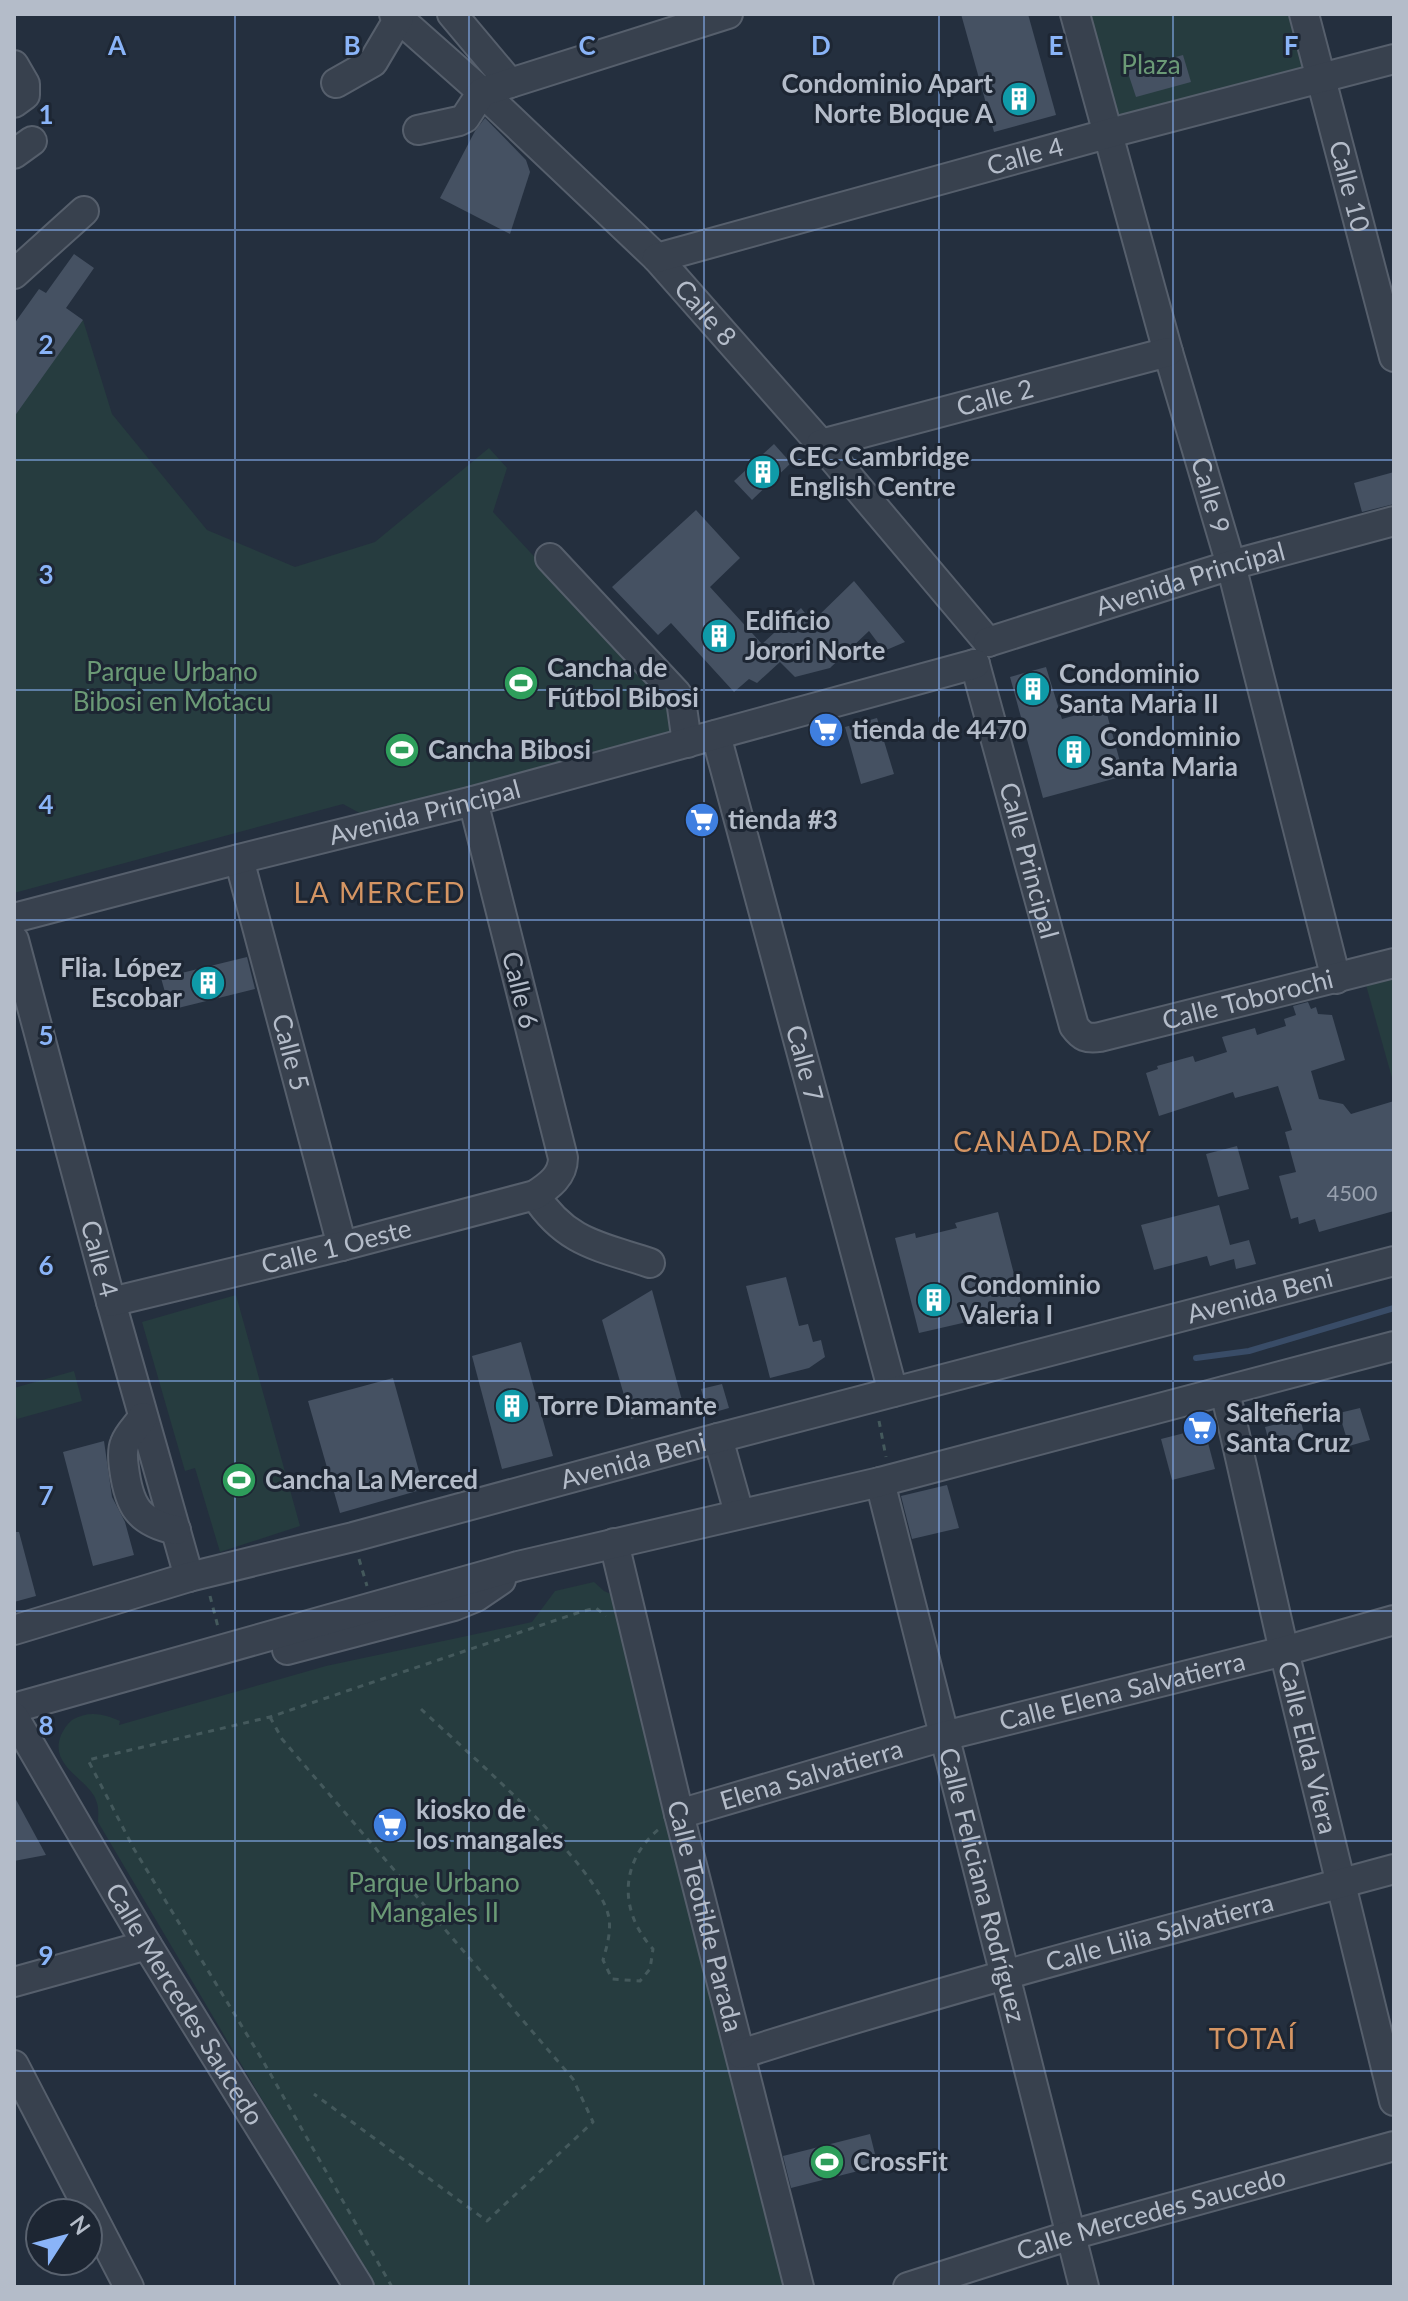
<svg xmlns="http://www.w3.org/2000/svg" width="1408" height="2301" font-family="Lato,sans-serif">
<rect width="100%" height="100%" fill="#242f3e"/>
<g fill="#263c3f">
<polygon points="1085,14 1288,14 1305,79 1126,125 1109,108"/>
<polygon points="83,320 112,414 207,530 295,567 375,542 489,448 507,468 493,512 666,699 675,720 672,734 367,817 343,804 14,893 14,412"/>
<polygon points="1394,977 1394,1085 1366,985"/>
<polygon points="236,1295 300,1526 220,1552 195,1468 185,1471 142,1322"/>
<polygon points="74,1371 82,1401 17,1419 14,1408 14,1388"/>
<path d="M 594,1582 L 604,1591 L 629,1602 L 786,2287 L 373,2287 L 98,1822 C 98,1817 99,1809 97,1803 C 91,1779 48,1768 61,1735 C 64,1729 67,1724 72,1720 C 89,1710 104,1714 120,1721 L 119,1725 L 326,1666 L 532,1622 L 555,1591 Z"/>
</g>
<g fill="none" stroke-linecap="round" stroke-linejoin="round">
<polyline stroke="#394c67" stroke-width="6" points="1196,1358 1249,1351 1394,1308"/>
</g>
<g fill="#455162">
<polygon points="961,14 1028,14 1056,115 994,132"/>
<polygon points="1183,55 1191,82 1136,97 1127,70"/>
<polygon points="485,118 526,160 530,172 510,234 440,198 475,131"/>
<polygon points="74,254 94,268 66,308 83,320 14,417 14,324 39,289 46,293"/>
<polygon points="774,444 791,463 752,500 734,481"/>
<polygon points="1394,472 1394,504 1362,512 1354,483"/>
<polygon points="696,510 740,558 710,587 762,644 801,608 812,622 854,581 905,642 884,651 869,631 830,668 795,677 780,662 757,683 749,679 734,692 671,623 658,635 612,587"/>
<polygon points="1046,667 1062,719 1105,707 1124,776 1043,798 1010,677"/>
<polygon points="877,718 894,774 861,784 845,727"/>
<polygon points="247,957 255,989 170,1010 161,978"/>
<polygon points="1308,1002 1311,1009 1316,1007 1318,1014 1332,1015 1345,1060 1311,1071 1319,1099 1343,1104 1351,1114 1394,1101 1394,1211 1319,1232 1315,1219 1299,1224 1298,1217 1291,1219 1279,1176 1296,1172 1285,1132 1292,1130 1278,1086 1235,1098 1233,1092 1159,1116 1146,1073 1158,1069 1157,1066 1193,1056 1195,1062 1227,1052 1222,1037 1255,1028 1257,1035 1286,1026 1284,1019 1296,1015 1293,1006"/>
<polygon points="1237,1146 1249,1189 1218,1197 1206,1154"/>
<polygon points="1219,1205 1230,1245 1249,1240 1256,1264 1236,1269 1234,1259 1210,1266 1207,1256 1154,1270 1141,1225"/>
<polygon points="998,1212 1023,1309 919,1333 895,1238 915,1233 916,1238 957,1228 955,1223"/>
<polygon points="786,1277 799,1326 808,1324 813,1342 821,1340 825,1357 809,1368 770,1378 746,1286"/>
<polygon points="652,1290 683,1404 631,1419 602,1320"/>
<polygon points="521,1342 553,1456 502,1469 472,1356"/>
<polygon points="393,1378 424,1489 340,1513 308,1401"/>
<polygon points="722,1384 729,1408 708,1414 701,1389"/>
<polygon points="1360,1408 1370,1440 1349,1446 1339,1413"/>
<polygon points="1300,1418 1305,1437 1270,1446 1265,1427"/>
<polygon points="1204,1428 1215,1469 1172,1480 1161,1439"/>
<polygon points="104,1441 112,1497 125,1522 134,1555 93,1566 63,1452"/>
<polygon points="947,1485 959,1528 912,1539 901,1496"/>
<polygon points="14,1532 19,1532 36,1596 14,1602"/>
<polygon points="14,1796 46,1855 14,1861"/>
<polygon points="870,2134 878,2166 791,2188 783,2156"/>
</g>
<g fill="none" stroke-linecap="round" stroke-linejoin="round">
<g stroke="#565f6c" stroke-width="32">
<g id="minor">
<path id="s1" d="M 394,14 L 482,92 L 657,258 L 821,444 L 988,642"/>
<polyline points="452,14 510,83"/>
<path id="s2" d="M 1075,14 L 1168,352 L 1231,565 L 1336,979"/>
<path id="s3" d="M 1304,14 L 1394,357"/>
<polyline points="14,65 25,84 25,95 14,103"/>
<polyline points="336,83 373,62 399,18"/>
<polyline points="418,130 459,121 465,118 482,92 728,14"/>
<polyline points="14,154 32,141"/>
<path id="s4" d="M 657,258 L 1110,133 L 1394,59"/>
<polyline points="14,274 84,211"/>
<path id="s5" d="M 821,444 L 1168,352"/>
<polyline points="550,558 676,693 681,700 687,743"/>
<path id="s6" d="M 988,642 L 1231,565 L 1394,521"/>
<path id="s7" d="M 975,664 L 1074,1026 C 1082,1037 1087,1039 1100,1037 L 1394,963"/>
<path id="s8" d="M 716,735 L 893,1392"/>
<path id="s9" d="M 239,859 L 342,1246"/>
<path id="s10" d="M 14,918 L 239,859 L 473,801 L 975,664"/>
<path id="s11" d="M 14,940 L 111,1302 L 189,1577"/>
<path d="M 535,1195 C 566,1243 599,1246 650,1263"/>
<path id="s12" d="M 111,1302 L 342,1246 L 535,1195 C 549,1186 563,1176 563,1158 L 473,801"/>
<path id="s13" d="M 1225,1391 L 1284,1651 L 1394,2101"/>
<path d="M 143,1417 C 138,1425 128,1434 125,1443 C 122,1450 123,1461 124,1468 C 129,1506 138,1522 176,1530"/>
<polyline points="718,1438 739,1513"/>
<path id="s14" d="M 880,1482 L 1084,2287"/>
<path id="s15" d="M 614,1543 L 679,1814 L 799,2287"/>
<path id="s16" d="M 14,1630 L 189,1577 L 353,1537 L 718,1438 L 1394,1261"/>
<polyline points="287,1650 454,1606 476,1597 501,1580"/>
<polyline points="14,1708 518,1566 880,1482 1394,1346"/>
<path id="s17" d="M 14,1717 L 147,1945 L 359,2287"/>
<path id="s18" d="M 679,1814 L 944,1736 L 1284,1651 L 1394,1620"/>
<polyline points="14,1982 147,1945"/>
<path id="s19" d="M 741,2054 C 956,1985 1176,1928 1394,1869"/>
<polyline points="14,2065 129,2287"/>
<path id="s20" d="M 908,2287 L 1071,2235 L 1394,2146"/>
</g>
</g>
<g stroke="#44595c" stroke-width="3" stroke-dasharray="6 6" stroke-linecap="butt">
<polyline points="879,1421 886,1457"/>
<polyline points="359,1559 367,1586"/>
<polyline points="210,1596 218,1627"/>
<path d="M 421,1709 C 464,1750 599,1864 609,1918 C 611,1933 607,1946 603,1960 L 612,1979 L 640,1981 L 650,1969 L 653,1949 C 619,1912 619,1862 659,1829"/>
<polyline points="270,1717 282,1739 573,2079 593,2122 487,2221 314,2094"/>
<polyline points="392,2287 263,2061 134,1849 88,1760 270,1717 580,1612 596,1608 606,1616"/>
</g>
<use href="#minor" stroke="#38414e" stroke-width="28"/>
</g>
<path fill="none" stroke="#8ab4f8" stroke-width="2" stroke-opacity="0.55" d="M 235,14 L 235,2287M 469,14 L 469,2287M 704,14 L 704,2287M 939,14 L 939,2287M 1173,14 L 1173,2287M 14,230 L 1394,230M 14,460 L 1394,460M 14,690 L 1394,690M 14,920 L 1394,920M 14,1150 L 1394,1150M 14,1381 L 1394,1381M 14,1611 L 1394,1611M 14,1841 L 1394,1841M 14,2071 L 1394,2071"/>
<defs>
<g id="building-disc" transform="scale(1.8)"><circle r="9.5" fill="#0f9aa8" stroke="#1d2633"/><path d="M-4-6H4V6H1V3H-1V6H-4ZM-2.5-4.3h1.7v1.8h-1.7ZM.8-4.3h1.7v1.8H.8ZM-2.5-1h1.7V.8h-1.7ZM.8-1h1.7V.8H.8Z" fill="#fff"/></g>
<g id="stadium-disc" transform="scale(1.8)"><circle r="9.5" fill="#2e9e5b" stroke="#1d2633"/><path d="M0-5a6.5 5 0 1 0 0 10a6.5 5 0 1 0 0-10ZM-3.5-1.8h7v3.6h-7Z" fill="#fff"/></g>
<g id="supermarket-disc" transform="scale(1.8)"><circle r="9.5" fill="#3f7fe0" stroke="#1d2633"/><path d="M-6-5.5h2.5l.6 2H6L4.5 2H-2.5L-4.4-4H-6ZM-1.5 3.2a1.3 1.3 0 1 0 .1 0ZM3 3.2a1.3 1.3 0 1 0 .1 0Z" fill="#fff"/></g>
</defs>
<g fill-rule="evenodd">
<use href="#building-disc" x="1019" y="99"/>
<use href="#building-disc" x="763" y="472"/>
<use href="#building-disc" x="719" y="636"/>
<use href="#stadium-disc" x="521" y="683"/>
<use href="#building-disc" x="1033" y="689"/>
<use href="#supermarket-disc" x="826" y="730"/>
<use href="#stadium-disc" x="402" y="750"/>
<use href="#building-disc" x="1074" y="752"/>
<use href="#supermarket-disc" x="702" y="820"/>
<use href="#building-disc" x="208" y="983"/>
<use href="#building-disc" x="934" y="1300"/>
<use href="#building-disc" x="512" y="1406"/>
<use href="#supermarket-disc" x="1200" y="1428"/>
<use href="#stadium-disc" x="239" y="1480"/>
<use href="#supermarket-disc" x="390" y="1825"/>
<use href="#stadium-disc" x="827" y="2162"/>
</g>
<g text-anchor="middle" stroke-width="6" stroke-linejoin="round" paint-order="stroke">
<g font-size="22" fill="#98a1af">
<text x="1352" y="1201">4500</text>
</g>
<g font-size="26" fill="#6b9a76" stroke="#1d2633">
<text x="1151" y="74">Plaza</text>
<text x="172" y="681">Parque Urbano<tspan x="172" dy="30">Bibosi en Motacu</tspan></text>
<text x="434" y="1892">Parque Urbano<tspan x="434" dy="30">Mangales II</tspan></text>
</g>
<g font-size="26" font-weight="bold" fill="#b4bcc9" stroke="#1d2633" text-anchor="start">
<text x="993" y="93" text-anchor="end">Condominio Apart<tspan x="993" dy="30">Norte Bloque A</tspan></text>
<text x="789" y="466">CEC Cambridge<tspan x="789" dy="30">English Centre</tspan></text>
<text x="745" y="630">Edificio<tspan x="745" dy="30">Jorori Norte</tspan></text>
<text x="547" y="677">Cancha de<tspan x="547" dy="30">Fútbol Bibosi</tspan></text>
<text x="1059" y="683">Condominio<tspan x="1059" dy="30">Santa Maria II</tspan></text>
<text x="852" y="739">tienda de 4470</text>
<text x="1100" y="746">Condominio<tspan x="1100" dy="30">Santa Maria</tspan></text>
<text x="428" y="759">Cancha Bibosi</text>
<text x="728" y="829">tienda #3</text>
<text x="182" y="977" text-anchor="end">Flia. López<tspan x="182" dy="30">Escobar</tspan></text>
<text x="960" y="1294">Condominio<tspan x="960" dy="30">Valeria I</tspan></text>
<text x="538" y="1415">Torre Diamante</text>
<text x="1226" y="1422">Salteñeria<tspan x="1226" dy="30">Santa Cruz</tspan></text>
<text x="265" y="1489">Cancha La Merced</text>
<text x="416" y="1819">kiosko de<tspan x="416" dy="30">los mangales</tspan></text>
<text x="853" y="2171">CrossFit</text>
</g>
<g font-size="26" fill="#b4bcc9" stroke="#1d2633">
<text dy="9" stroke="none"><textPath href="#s4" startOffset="382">Calle 4</textPath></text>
<text dy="9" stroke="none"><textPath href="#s3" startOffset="178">Calle 10</textPath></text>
<text dy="9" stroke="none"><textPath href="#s1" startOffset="432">Calle 8</textPath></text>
<text dy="9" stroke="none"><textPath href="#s5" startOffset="180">Calle 2</textPath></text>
<text dy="9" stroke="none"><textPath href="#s2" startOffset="500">Calle 9</textPath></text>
<text dy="9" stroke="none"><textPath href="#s6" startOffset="212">Avenida Principal</textPath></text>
<text dy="9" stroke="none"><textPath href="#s10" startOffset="424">Avenida Principal</textPath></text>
<text dy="9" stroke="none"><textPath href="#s7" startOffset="204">Calle Principal</textPath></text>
<text transform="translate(520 990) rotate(76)" y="9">Calle 6</text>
<text dy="9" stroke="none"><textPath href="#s7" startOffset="558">Calle Toborochi</textPath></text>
<text dy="9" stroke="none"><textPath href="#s9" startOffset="200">Calle 5</textPath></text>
<text dy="9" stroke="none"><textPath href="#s8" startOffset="340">Calle 7</textPath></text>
<text dy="9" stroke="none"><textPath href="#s12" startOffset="232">Calle 1 Oeste</textPath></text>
<text dy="9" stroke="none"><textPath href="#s11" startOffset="330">Calle 4</textPath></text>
<text dy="9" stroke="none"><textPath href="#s16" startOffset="1290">Avenida Beni</textPath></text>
<text dy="9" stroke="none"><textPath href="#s16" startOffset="642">Avenida Beni</textPath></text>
<text dy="9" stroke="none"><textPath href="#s18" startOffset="460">Calle Elena Salvatierra</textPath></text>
<text dy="9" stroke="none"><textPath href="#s13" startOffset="366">Calle Elda Viera</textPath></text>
<text dy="9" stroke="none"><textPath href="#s18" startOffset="138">Elena Salvatierra</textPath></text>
<text dy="9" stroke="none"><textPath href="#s14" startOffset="416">Calle Feliciana Rodríguez</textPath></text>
<text dy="9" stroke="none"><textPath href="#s15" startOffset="384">Calle Teotilde Parada</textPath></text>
<text dy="9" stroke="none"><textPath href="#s19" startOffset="436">Calle Lilia Salvatierra</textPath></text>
<text dy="9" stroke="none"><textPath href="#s17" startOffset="334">Calle Mercedes Saucedo</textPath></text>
<text dy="9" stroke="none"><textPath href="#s20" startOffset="254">Calle Mercedes Saucedo</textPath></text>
</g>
<g font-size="28" letter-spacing="2" fill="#d59563" stroke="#1d2633">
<text x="380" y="903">LA MERCED</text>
<text x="1053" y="1152">CANADA DRY</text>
<text x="1253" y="2049">TOTAÍ</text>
</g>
</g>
<g font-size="26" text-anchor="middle" font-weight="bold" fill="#8ab4f8" stroke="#1d2633" stroke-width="6" stroke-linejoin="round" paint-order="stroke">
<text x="117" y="55">A</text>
<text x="352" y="55">B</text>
<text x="587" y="55">C</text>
<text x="821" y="55">D</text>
<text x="1056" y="55">E</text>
<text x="1291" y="55">F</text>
<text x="46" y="124">1</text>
<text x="46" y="354">2</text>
<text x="46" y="584">3</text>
<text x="46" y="814">4</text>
<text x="46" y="1045">5</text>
<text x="46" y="1275">6</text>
<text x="46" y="1505">7</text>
<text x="46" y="1735">8</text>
<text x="46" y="1965">9</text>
</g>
<rect width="1408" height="2301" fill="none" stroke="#b4bcc9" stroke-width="32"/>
<g transform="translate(64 2237) rotate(54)"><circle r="38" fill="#1d2633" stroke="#59626f" stroke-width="2"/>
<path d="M0-6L14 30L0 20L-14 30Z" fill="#8ab4f8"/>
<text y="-12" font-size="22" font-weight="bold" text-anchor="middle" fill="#b4bcc9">N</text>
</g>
</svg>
